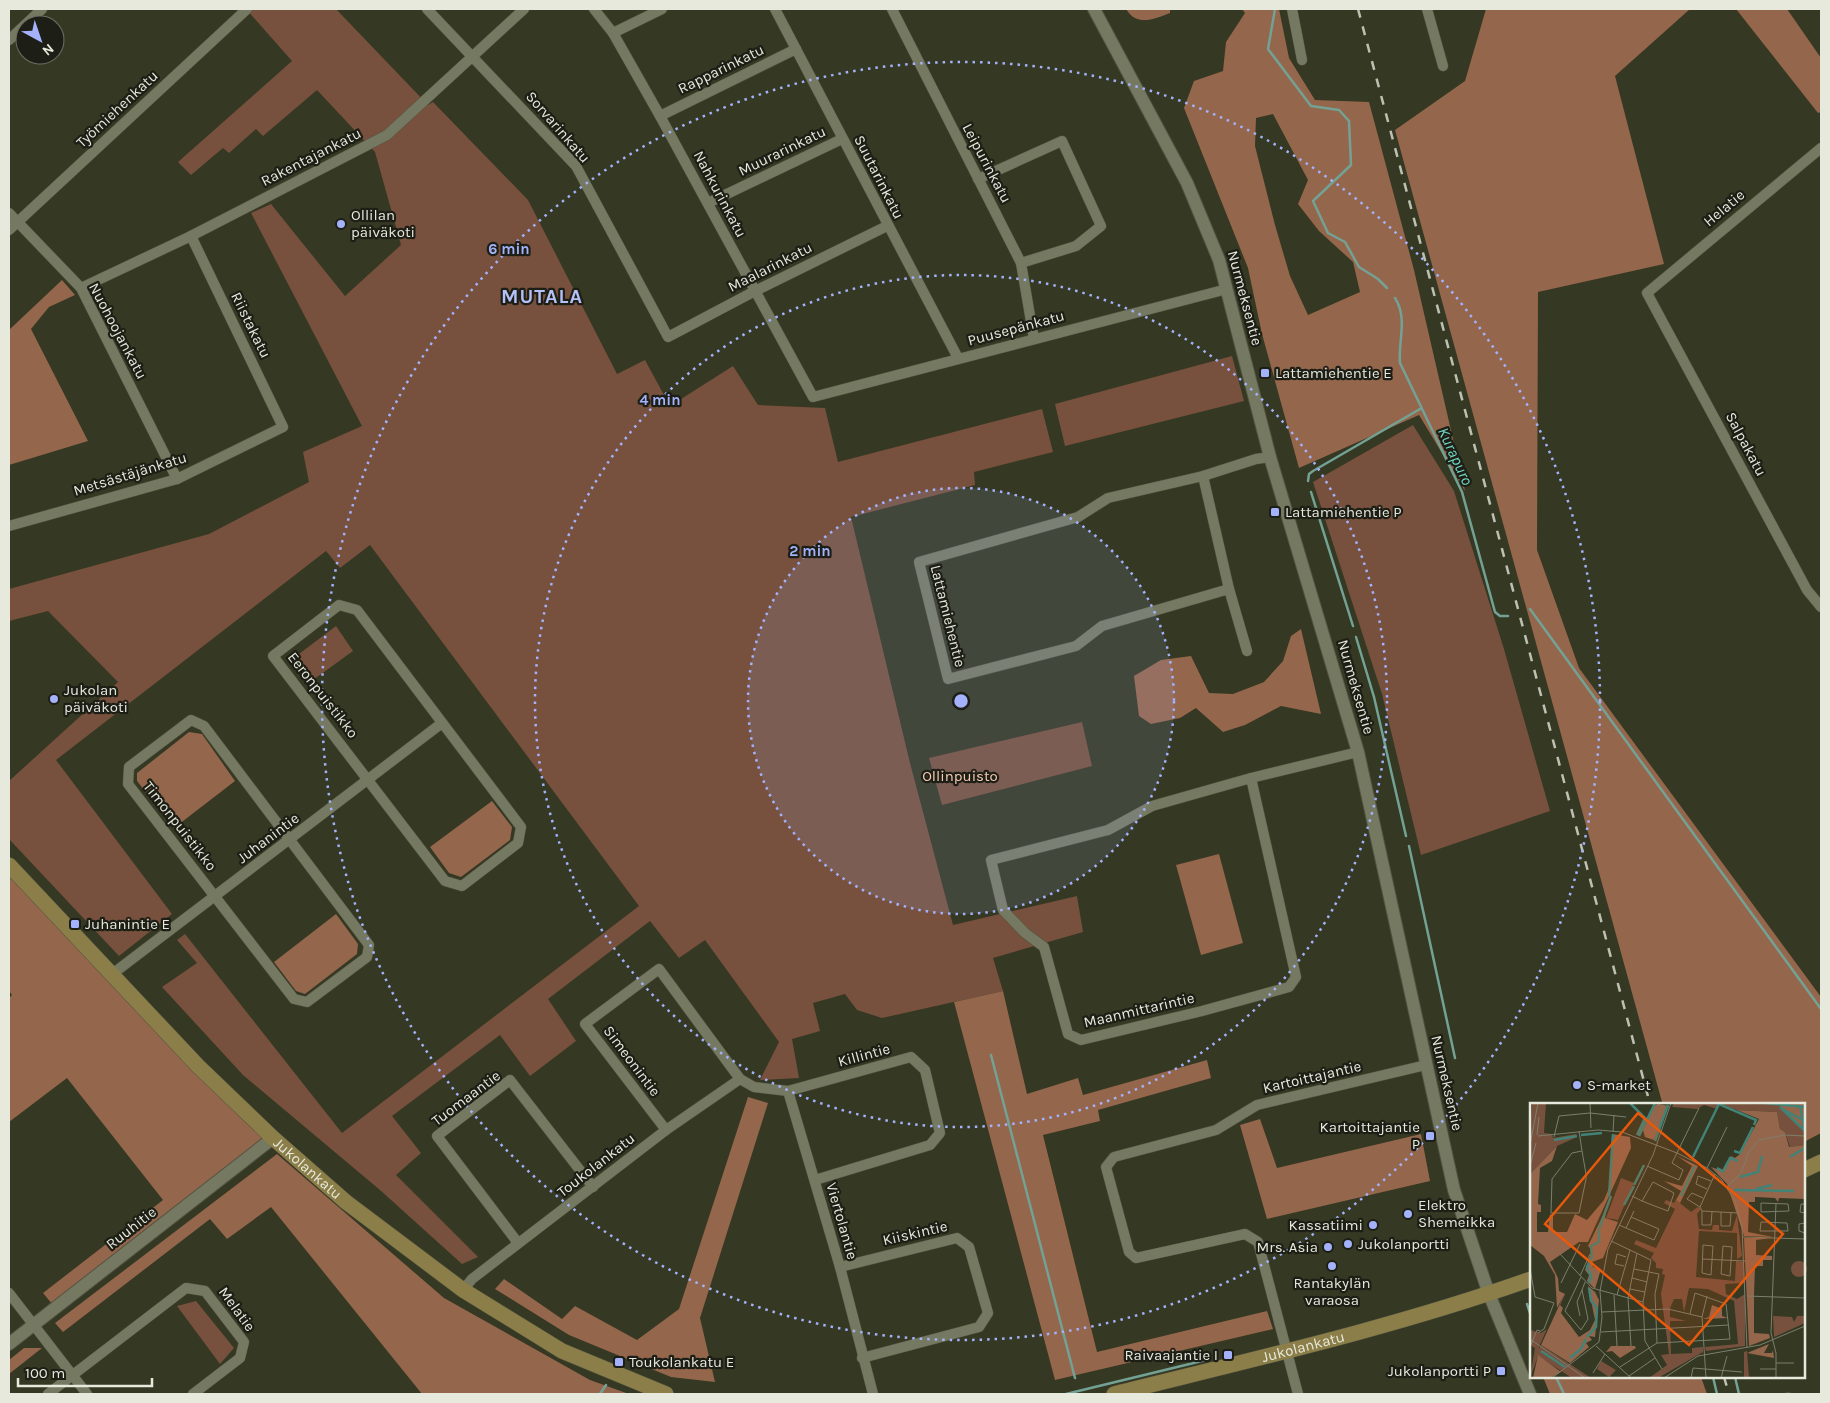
<svg xmlns="http://www.w3.org/2000/svg" width="1830" height="1403" font-family="Karla,sans-serif">
<rect width="100%" height="100%" fill="#353822"/>
<g fill="#77513d">
<polygon points="246,9 336,9 428,105 433,102 528,200 617,374 645,360 670,406 733,366 758,405 825,408 838,462 1042,409 1053,452 974,472 975,485 851,517 910,763 953,925 1077,896 1083,932 993,958 1003,991 882,1018 857,1010 845,994 813,1003 820,1031 792,1039 799,1078 760,1080 779,1042 705,940 679,958 650,921 548,999 576,1041 530,1076 500,1035 392,1116 421,1153 396,1175 478,1257 462,1264 380,1190 243,1075 162,987 197,963 177,940 185,934 342,1133 639,906 370,545 340,568 326,551 56,760 172,914 119,956 9,839 9,781 118,682 48,611 9,621 9,589 209,534 309,482 303,452 362,426 251,213 271,204 345,296 401,245 375,152 317,90 263,136 256,129 229,153 223,148 191,175 178,162 292,61"/>
<polygon points="1232,356 1244,401 1065,446 1055,404"/>
<polygon points="1413,425 1454,491 1504,649 1550,811 1421,855 1382,694 1313,482"/>
<polygon points="336,626 353,651 313,680 295,657"/>
<polygon points="1082,722 1092,766 942,805 929,758"/>
<polygon points="196,1301 234,1348 220,1364 177,1306"/>
</g>
<g fill="#94664c" fill-rule="evenodd">
<path d="M 1126,9 L 1170,9 L 1170,13 C 1154,19 1137,27 1126,9 Z"/>
<path d="M 1242,9 L 1279,9 L 1289,58 L 1315,100 L 1369,102 L 1414,270 L 1465,491 L 1419,415 L 1299,468 L 1262,334 L 1248,268 L 1184,108 L 1194,81 L 1223,71 L 1226,42 L 1245,13 ZM 1273,114 L 1308,180 L 1298,204 L 1319,231 L 1353,262 L 1360,292 L 1308,315 L 1290,276 L 1275,225 L 1255,146 L 1256,118 Z"/>
<polygon points="1486,9 1690,9 1615,76 1664,264 1538,292 1537,550 1579,668 1821,997 1821,1133 1804,1142 1804,1104 1664,1104 1662,1102 1395,130 1465,81"/>
<polygon points="1736,9 1787,9 1821,58 1821,112 1818,113"/>
<polygon points="62,280 75,295 49,307 31,329 88,441 9,465 9,330"/>
<polygon points="1301,629 1321,714 1281,706 1245,725 1223,732 1196,708 1180,718 1151,724 1139,716 1134,676 1161,660 1191,656 1209,693 1233,694 1264,682 1283,661 1291,636"/>
<polygon points="189,732 202,734 235,781 174,828 137,781 137,773"/>
<polygon points="492,801 512,827 510,840 461,877 449,873 430,847"/>
<polygon points="1219,854 1243,943 1201,955 1176,865"/>
<polygon points="9,870 265,1140 53,1305 43,1293 163,1200 67,1078 9,1122 9,998 12,995 9,991"/>
<polygon points="336,914 358,944 357,954 305,994 296,991 274,962"/>
<polygon points="1003,991 1027,1094 1078,1078 1083,1095 1207,1060 1211,1078 1098,1110 1100,1121 1043,1135 1097,1352 1267,1311 1273,1329 1055,1380 954,1002"/>
<polygon points="748,1097 768,1103 700,1318 715,1382 671,1377 569,1335 495,1289 504,1279 562,1319 575,1306 637,1340 679,1309"/>
<polygon points="1260,1119 1277,1168 1421,1134 1430,1181 1267,1219 1240,1125"/>
<polygon points="277,1154 444,1298 590,1380 629,1394 422,1394 271,1207 227,1239 210,1219 63,1332 55,1323"/>
<polygon points="24,1348 42,1348 9,1374 9,1360"/>
<polygon points="1543,1377 1701,1377 1707,1394 1550,1394"/>
</g>
<g fill="none" stroke-linecap="round" stroke-linejoin="round">
<g stroke="#73a295" stroke-width="2.5">
<polyline points="1275,9 1268,49 1311,106 1339,110 1349,121 1351,165 1313,201 1328,233 1345,242 1359,267 1378,279 1387,288"/>
<path d="M 1395,298 C 1408,318 1398,341 1400,363 L 1462,492 L 1495,612 L 1500,616 L 1508,616"/>
<polyline points="1308,481 1309,474 1313,471 1420,409"/>
<polyline points="1311,492 1353,626"/>
<polyline points="1530,609 1821,1009"/>
<polyline points="1356,637 1374,697 1406,836"/>
<polyline points="1409,846 1455,1058"/>
<polyline points="991,1055 1075,1378"/>
<polyline points="1527,1304 1531,1316"/>
<polyline points="1556,1377 1564,1394"/>
<polyline points="1713,1377 1717,1394"/>
<polyline points="1735,1377 1739,1394"/>
<polyline points="600,1394 606,1385"/>
<polyline points="1066,1394 1206,1360"/>
<polyline points="1786,1394 1790,1394"/>
</g>
<g stroke="#525441" stroke-width="11">
<g id="minor">
<polyline points="427,9 576,166 668,337 755,291 887,226"/>
<polyline points="594,9 613,33 660,116 813,397 1227,289"/>
<polyline points="775,9 958,358"/>
<polyline points="892,9 1021,263 1034,339"/>
<polyline points="1292,9 1302,60"/>
<polyline points="1427,9 1443,66"/>
<polyline points="613,33 662,9"/>
<polyline points="9,40 42,9"/>
<polyline points="660,116 796,49"/>
<polyline points="1821,148 1647,293 1807,590 1821,607"/>
<polyline points="978,179 1062,141 1101,226 1076,246 1021,263"/>
<polyline points="708,203 842,139"/>
<polyline points="9,213 81,288 177,479"/>
<polyline points="9,230 247,9"/>
<polyline points="81,288 191,236 387,135 524,9"/>
<polyline points="1203,476 1229,589 1247,651"/>
<polyline points="9,526 177,479 283,427 191,236"/>
<polyline points="1229,589 1102,626 1076,646 948,679 919,562 1078,517 1108,498 1203,476 1256,459 1270,457"/>
<polygon points="339,605 357,610 521,827 518,843 462,886 445,881 273,656"/>
<polygon points="191,720 204,726 369,945 367,957 307,1002 294,999 128,784 129,767"/>
<polyline points="1251,778 1296,977 1289,987 1202,1011 1081,1040 1068,1034 1044,947 1025,933 1003,910 991,860 1108,830 1152,806 1251,778 1358,752"/>
<polyline points="111,975 442,723"/>
<polyline points="788,1091 911,1057 925,1070 940,1133 930,1145 815,1180"/>
<polyline points="666,1130 585,1024 659,969 740,1079"/>
<polyline points="518,1243 437,1136 510,1080 593,1187"/>
<polyline points="840,1267 957,1238 969,1247 988,1313 979,1327 862,1358"/>
<polyline points="463,1290 472,1279 666,1130 740,1079 754,1087 788,1091 840,1267 873,1394"/>
<polyline points="9,1293 87,1394"/>
<polyline points="48,1394 186,1288 205,1291 244,1342 240,1358 193,1394"/>
<polyline points="1298,1394 1258,1242 1245,1234 1136,1258 1129,1252 1106,1167 1114,1157 1216,1130 1257,1105 1426,1065"/>
</g>
</g>
<g stroke="#525441" stroke-width="14">
<g id="tertiary">
<polyline points="1094,9 1187,183 1219,260 1270,457 1358,752 1454,1190 1489,1294 1530,1394"/>
<polyline points="9,1344 273,1138"/>
</g>
</g>
<g stroke="#525441" stroke-width="16">
<g id="secondary">
<path id="s1" d="M 9,865 L 198,1066 L 273,1138 L 346,1202 L 463,1290 L 562,1351 L 666,1394"/>
<polyline points="1804,1170 1821,1162"/>
<path id="s2" d="M 1114,1394 C 1254,1359 1396,1327 1531,1279"/>
</g>
</g>
<use href="#minor" stroke="#757961" stroke-width="10"/>
<use href="#tertiary" stroke="#757961" stroke-width="12"/>
<use href="#secondary" stroke="#8b7e48" stroke-width="15"/>
<g stroke="#bec1b2" stroke-width="2.5" stroke-dasharray="9 9" stroke-linecap="butt">
<polyline points="1358,9 1650,1104"/>
<polyline points="1724,1377 1729,1394"/>
</g>
</g>
<circle cx="961" cy="701" r="213" fill="#a4b2fc" fill-opacity=".12"/>
<g fill="none" stroke="#a4b2fc" stroke-width="2.5" stroke-dasharray="2.5 5">
<circle cx="961" cy="701" r="213"/>
<circle cx="961" cy="701" r="426"/>
<circle cx="961" cy="701" r="639"/>
</g>
<g fill="#a4b2fc" stroke="#1d1e15" stroke-width="2">
<circle cx="341" cy="224" r="5"/>
<rect x="1260" y="368" width="10" height="10" rx="2.5"/>
<rect x="1270" y="507" width="10" height="10" rx="2.5"/>
<circle cx="54" cy="699" r="5"/>
<rect x="70" y="919" width="10" height="10" rx="2.5"/>
<circle cx="1577" cy="1085" r="5"/>
<rect x="1425" y="1131" width="10" height="10" rx="2.5"/>
<circle cx="1408" cy="1214" r="5"/>
<circle cx="1373" cy="1225" r="5"/>
<circle cx="1348" cy="1244" r="5"/>
<circle cx="1328" cy="1247" r="5"/>
<circle cx="1332" cy="1266" r="5"/>
<rect x="1223" y="1350" width="10" height="10" rx="2.5"/>
<rect x="614" y="1357" width="10" height="10" rx="2.5"/>
<rect x="1496" y="1366" width="10" height="10" rx="2.5"/>
</g>
<g text-anchor="middle" stroke-width="4.5" stroke-linejoin="round" paint-order="stroke">
<g font-size="15" fill="#e7e9dc" stroke="#1d1e15">
<text transform="translate(721 69) rotate(-26)" y="5">Rapparinkatu</text>
<text transform="translate(117 109) rotate(-43)" y="5">Työmiehenkatu</text>
<text transform="translate(558 127) rotate(49)" y="5">Sorvarinkatu</text>
<text transform="translate(782 151) rotate(-26)" y="5">Muurarinkatu</text>
<text transform="translate(311 157) rotate(-27)" y="5">Rakentajankatu</text>
<text transform="translate(987 163) rotate(62)" y="5">Leipurinkatu</text>
<text transform="translate(879 177) rotate(63)" y="5">Suutarinkatu</text>
<text transform="translate(720 194) rotate(62)" y="5">Nahkurinkatu</text>
<text transform="translate(1724 208) rotate(-40)" y="5">Helatie</text>
<text transform="translate(770 267) rotate(-27)" y="5">Maalarinkatu</text>
<text transform="translate(1245 298) rotate(75)" y="5">Nurmeksentie</text>
<text transform="translate(251 325) rotate(64)" y="5">Riistakatu</text>
<text transform="translate(1016 328) rotate(-15)" y="5">Puusepänkatu</text>
<text transform="translate(118 331) rotate(62)" y="5">Nuohoojankatu</text>
<text transform="translate(1746 444) rotate(62)" y="5">Salpakatu</text>
<text transform="translate(130 474) rotate(-17)" y="5">Metsästäjänkatu</text>
<text transform="translate(948 616) rotate(76)" y="5">Lattamiehentie</text>
<text transform="translate(1356 687) rotate(74)" y="5">Nurmeksentie</text>
<text transform="translate(323 695) rotate(52)" y="5">Eeronpuistikko</text>
<text transform="translate(180 826) rotate(52)" y="5">Timonpuistikko</text>
<text transform="translate(268 838) rotate(-37)" y="5">Juhanintie</text>
<text transform="translate(1139 1010) rotate(-13)" y="5">Maanmittarintie</text>
<text transform="translate(864 1055) rotate(-15)" y="5">Killintie</text>
<text transform="translate(632 1061) rotate(53)" y="5">Simeonintie</text>
<text transform="translate(1312 1077) rotate(-13)" y="5">Kartoittajantie</text>
<text transform="translate(1447 1083) rotate(77)" y="5">Nurmeksentie</text>
<text transform="translate(466 1098) rotate(-37)" y="5">Tuomaantie</text>
<text transform="translate(596 1165) rotate(-38)" y="5">Toukolankatu</text>
<text dy="5" stroke="none"><textPath href="#s1" startOffset="426">Jukolankatu</textPath></text>
<text transform="translate(842 1221) rotate(74)" y="5">Viertolantie</text>
<text transform="translate(131 1228) rotate(-38)" y="5">Ruuhitie</text>
<text transform="translate(915 1233) rotate(-13)" y="5">Kiiskintie</text>
<text transform="translate(237 1309) rotate(54)" y="5">Melatie</text>
<text dy="5" stroke="none"><textPath href="#s2" startOffset="195">Jukolankatu</textPath></text>
</g>
<g font-size="15" fill="#e7e9dc" stroke="#1d1e15" text-anchor="start">
<text x="351" y="220">Ollilan<tspan x="351" dy="17">päiväkoti</tspan></text>
<text x="1275" y="378">Lattamiehentie E</text>
<text x="1285" y="517">Lattamiehentie P</text>
<text x="64" y="695">Jukolan<tspan x="64" dy="17">päiväkoti</tspan></text>
<text x="85" y="929">Juhanintie E</text>
<text x="1587" y="1090">S-market</text>
<text x="1420" y="1132" text-anchor="end">Kartoittajantie<tspan x="1420" dy="17">P</tspan></text>
<text x="1418" y="1210">Elektro<tspan x="1418" dy="17">Shemeikka</tspan></text>
<text x="1363" y="1230" text-anchor="end">Kassatiimi</text>
<text x="1358" y="1249">Jukolanportti</text>
<text x="1318" y="1252" text-anchor="end">Mrs. Asia</text>
<text x="1332" y="1288" text-anchor="middle">Rantakylän<tspan x="1332" dy="17">varaosa</tspan></text>
<text x="1218" y="1360" text-anchor="end">Raivaajantie I</text>
<text x="629" y="1367">Toukolankatu E</text>
<text x="1491" y="1376" text-anchor="end">Jukolanportti P</text>
</g>
<g font-size="15" fill="#f9ccb4" stroke="#1d1e15">
<text x="960" y="781">Ollinpuisto</text>
</g>
<g font-size="16" font-style="italic" fill="#70d6c2" stroke="#1d1e15">
<text transform="translate(1456 456) rotate(65)" y="6">Kurapuro</text>
</g>
<g font-size="20" font-weight="bold" letter-spacing="1" fill="#b5c0f8" stroke="#1d1e15">
<text x="542" y="303">MUTALA</text>
</g>
</g>
<g transform="translate(1530 1103)">
<rect width="275" height="275" fill="#353822"/>
<path d="M 2,0 L 16,0 L 14,30 L 22,31 L 23,35 L 46,31 L 47,34 L 27,43 L 0,71 ZM 144,0 L 195,0 L 249,2 L 275,29 L 275,42 L 260,44 L 255,29 L 250,26 L 247,9 L 207,7 L 190,1 L 187,6 L 174,2 L 167,6 L 142,4 ZM 91,75 L 104,80 L 88,117 L 76,115 ZM 136,97 L 144,100 L 146,97 L 161,109 L 168,104 L 171,106 L 167,111 L 169,126 L 182,127 L 183,122 L 189,122 L 189,127 L 202,128 L 207,112 L 212,153 L 207,156 L 207,130 L 169,128 L 166,174 L 205,178 L 206,158 L 213,159 L 215,180 L 195,181 L 196,191 L 207,196 L 215,191 L 215,243 L 176,248 L 175,244 L 208,241 L 204,198 L 178,186 L 159,185 L 154,209 L 152,196 L 144,196 L 140,205 L 140,214 L 156,218 L 140,218 L 141,251 L 162,250 L 162,245 L 173,244 L 173,249 L 128,275 L 119,275 L 137,262 L 131,252 L 139,251 L 131,191 L 135,172 L 132,171 L 133,166 L 126,165 L 126,160 L 121,155 L 124,150 L 104,141 L 106,137 L 126,145 L 145,106 L 134,100 ZM261 166a8 8 0 1 1 16 0a8 8 0 1 1-16 0ZM 243,213 L 262,214 L 264,219 L 267,213 L 275,213 L 275,220 L 244,234 ZM 17,226 L 8,246 L 11,242 L 61,275 L 42,275 L 8,253 L 0,275 L 5,245 L 0,242 L 0,227 L 11,230 ZM 217,248 L 219,275 L 214,275 L 214,249 ZM 71,258 L 86,267 L 79,274 L 67,266 Z" fill="#77513d"/>
<path d="M 195,0 L 275,0 L 275,29 L 249,2 ZM 128,1 L 139,3 L 124,37 L 115,34 L 113,27 L 124,3 ZM 207,7 L 247,9 L 250,26 L 255,29 L 259,44 L 275,42 L 275,96 L 249,95 L 248,99 L 245,95 L 225,94 L 225,99 L 219,99 L 218,129 L 243,134 L 214,133 L 197,81 L 181,64 L 192,68 L 201,53 L 205,55 L 210,51 L 229,16 ZM 82,31 L 100,34 L 101,45 L 58,139 L 49,139 L 20,159 L 28,175 L 29,188 L 35,191 L 30,202 L 33,205 L 31,210 L 49,234 L 60,227 L 65,217 L 58,183 L 65,189 L 69,197 L 65,234 L 59,233 L 62,237 L 56,240 L 59,244 L 40,260 L 11,242 L 34,192 L 27,205 L 25,172 L 14,153 L 0,142 L 0,71 L 27,43 L 22,58 L 10,65 L 8,101 L 11,102 L 11,109 L 7,109 L 7,129 L 18,129 L 20,111 L 23,113 L 23,129 L 37,129 L 45,111 L 57,117 L 74,97 L 79,85 ZM 147,53 L 168,63 L 150,100 L 146,97 L 151,88 L 134,78 L 152,83 L 162,63 ZM 76,106 L 75,115 L 88,119 L 73,155 L 62,159 L 63,164 L 71,166 L 65,186 L 57,178 L 59,172 L 55,167 L 62,147 L 58,143 ZM 214,135 L 242,135 L 226,137 L 226,152 L 242,153 L 242,157 L 233,157 L 233,163 L 225,163 L 224,192 L 224,230 L 239,231 L 240,235 L 219,243 ZM 182,202 L 192,206 L 192,213 L 198,215 L 173,216 L 179,214 ZM 239,241 L 234,250 L 242,250 L 243,247 L 244,255 L 217,250 ZM 81,243 L 105,243 L 106,245 L 90,255 L 82,248 L 76,249 ZM 8,252 L 31,269 L 20,275 L 3,275 Z" fill="#94664c"/>
<path fill="none" stroke="#418376" stroke-width="2.5" d="M 100,0 L 115,15 L 107,32M 236,0 L 275,4M 270,3 L 275,27M 250,4 L 275,28M 254,7 L 271,16M 51,32 L 72,30M 109,33 L 125,0M 24,37 L 47,33M 125,38 L 138,2M 204,48 L 210,50 L 223,24M 163,54 L 189,1 L 226,17 L 224,22M 260,54 L 275,45M 187,65 L 193,68 L 200,55 L 208,58M 210,74 L 228,69 L 232,53M 104,82 L 114,62M 226,86 L 242,82M 204,87 L 264,88M 79,93 L 83,31M 151,93 L 165,63M 94,102 L 104,83M 69,126 L 81,93M 59,180 L 61,173 L 57,164 L 62,154 L 61,143 L 69,139 L 69,127M 57,234 L 66,224 L 67,205 L 61,198 L 59,185M 11,248 L 35,264M 40,255 L 51,246 L 56,236"/>
<path fill="none" stroke="#7c7f6c" stroke-width="1" d="M 60,0 L 61,25M 49,28 L 52,48 L 56,71 L 56,76 L 49,110 L 21,110 L 22,76 L 42,50 L 52,48M 83,29 L 84,12M 7,32 L 9,14M 8,33 L 68,27 L 92,29 L 147,50 L 177,65 L 191,76 L 205,98 L 212,124 L 217,245M 24,34 L 29,13 L 60,10 L 96,14M 0,42 L 8,0M 0,63 L 6,40M 117,63 L 149,77 L 153,67 L 142,60 L 169,5M 177,65 L 197,24M 185,71 L 170,104 L 172,108 L 208,110M 197,84 L 211,70 L 219,49 L 229,37 L 255,32 L 275,33M 177,86 L 166,81 L 168,73 L 181,78M 102,93 L 112,98 L 122,102 L 138,108 L 144,90 L 123,79 L 112,98M 231,100 L 258,101 L 259,108 L 231,109 ZM 275,101 L 271,101 L 270,109 L 275,110M 170,104 L 157,96 L 162,90 L 173,95M 172,108 L 172,122 L 181,122 L 182,109M 191,109 L 191,123 L 200,123 L 201,110M 231,119 L 257,120 L 258,128 L 230,128 ZM 275,120 L 269,121 L 269,128 L 275,130M 89,122 L 124,137 L 129,126 L 101,114M 96,125 L 104,108M 213,134 L 275,136M 81,138 L 121,157 L 113,199 L 115,238 L 132,266M 173,142 L 183,143 L 181,172 L 172,170 ZM 193,143 L 202,144 L 200,173 L 191,171 ZM 30,151 L 62,185 L 113,199M 172,156 L 215,158M 94,163 L 85,161 L 87,151 L 96,154M 0,165 L 5,194 L 24,200 L 14,226 L 8,230M 104,166 L 129,171 L 125,191 L 127,240M 50,173 L 60,151M 51,174 L 35,208 L 51,227 L 58,216 L 52,187 L 55,179M 102,175 L 117,179M 31,180 L 50,141M 100,186 L 115,189M 84,192 L 87,243M 87,192 L 100,147M 217,193 L 275,195M 72,209 L 138,206 L 172,214M 50,213 L 47,199 L 52,187M 71,229 L 199,222M 0,236 L 55,275M 66,243 L 101,275M 101,243 L 98,195 L 107,150M 0,244 L 7,227 L 10,228M 246,260 L 264,260M 90,264 L 127,240 L 200,236 L 196,201 L 165,190 L 160,211M 230,266 L 246,266M 63,270 L 75,251M 99,273 L 125,255M 22,275 L 69,239 L 72,214 L 70,188 L 78,146 L 123,52 L 141,0M 134,275 L 168,253 L 230,242 L 275,223M 161,275 L 163,265 L 212,269M 176,275 L 172,214 L 177,193M 191,275 L 197,253M 246,275 L 246,250 L 241,230 L 246,100"/>
<path fill="#e8590c" fill-opacity="0.15" stroke="#e8590c" stroke-width="2.5" d="M 108,10 L 253,131 L 159,242 L 15,121 Z"/>
<rect width="275" height="275" fill="none" stroke="#e7e9dc" stroke-width="2.5"/>
</g>
<circle cx="961" cy="701" r="8" fill="#a4b2fc" stroke="#1d1e15" stroke-width="2.5"/>
<g font-size="15" text-anchor="middle" font-weight="bold" fill="#a4b2fc" stroke="#1d1e15" stroke-width="4.5" stroke-linejoin="round" paint-order="stroke">
<text x="509" y="254">6 min</text>
<text x="660" y="405">4 min</text>
<text x="810" y="556">2 min</text>
</g>
<rect width="1830" height="1403" fill="none" stroke="#e7e9dc" stroke-width="20"/>
<g transform="translate(40 40) rotate(140)"><circle r="24" fill="#1d1e15" stroke="#6e6f65"/>
<path d="M0-4L9 19L0 12L-9 19Z" fill="#a4b2fc"/>
<text y="-8" font-size="14" font-weight="bold" text-anchor="middle" fill="#e7e9dc">N</text>
</g>
<path d="M18 1378v8h134v-8" fill="none" stroke="#e7e9dc" stroke-width="2.5"/>
<text x="25" y="1378" font-size="15" fill="#e7e9dc" stroke="#1d1e15" stroke-width="4" paint-order="stroke">100 m</text>
</svg>
